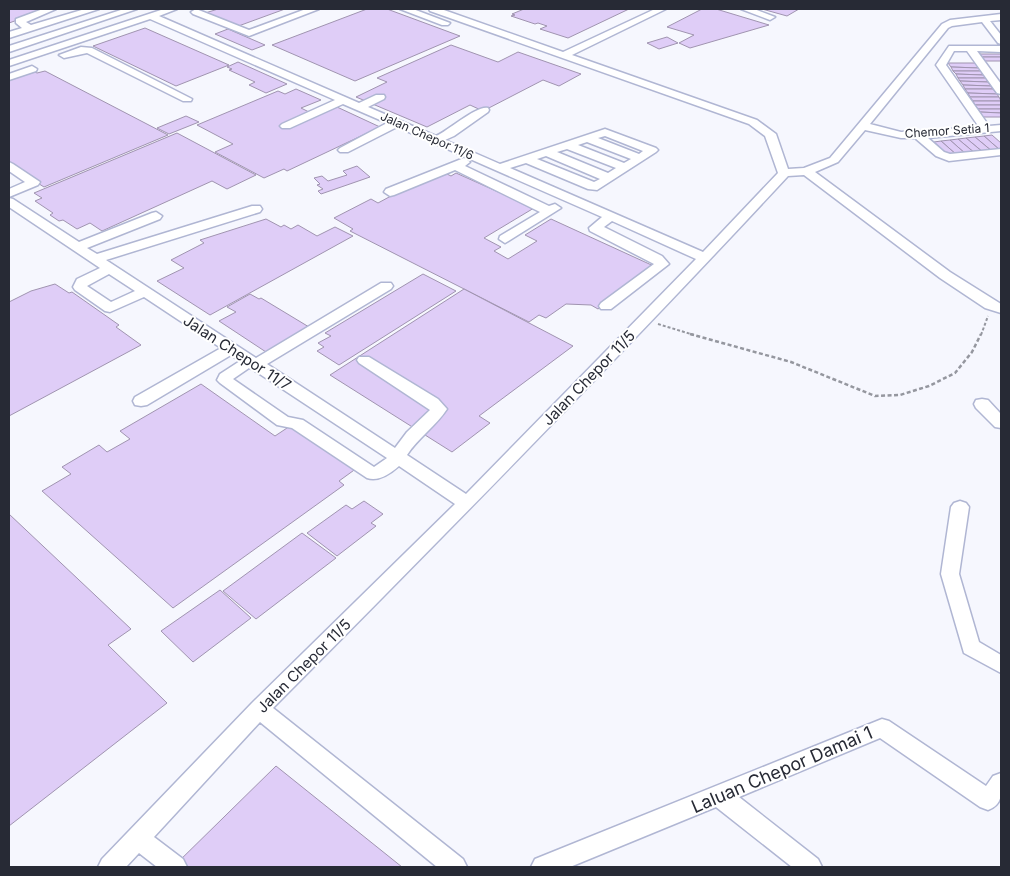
<svg xmlns="http://www.w3.org/2000/svg" width="1010" height="876" font-family="Inter,sans-serif">
<rect width="100%" height="100%" fill="#f6f7fe"/>
<g fill="#dfcdf7" stroke="#a094b0">
<polygon points="9,9 48,9 9,23"/>
<polygon points="218,9 285,9 233,28 202,14"/>
<polygon points="367,9 387,9 460,36 355,81 272,45"/>
<polygon points="524,9 629,9 568,38 540,29 547,26 538,23 535,24 511,16 515,15 512,14"/>
<polygon points="702,9 716,9 769,25 690,48 679,43 694,35 667,27"/>
<polygon points="762,9 799,9 787,16"/>
<polygon points="145,28 229,65 176,86 93,46"/>
<polygon points="228,29 265,45 252,50 215,34"/>
<polygon points="667,37 678,43 659,49 647,43"/>
<polygon points="451,45 498,62 518,52 581,74 559,86 543,80 483,111 470,105 427,127 356,97 387,82 377,78"/>
<polygon points="978,54 1001,54 1001,57 981,57"/>
<polygon points="981,57 1001,57 1001,61 983,61"/>
<polygon points="238,62 287,84 266,93 249,85 255,82 229,70 232,69 227,67"/>
<polygon points="948,63 976,63 979,68 951,67"/>
<polygon points="951,67 979,68 981,71 953,71"/>
<polygon points="33,71 37,73 45,71 168,135 44,187 9,165 9,80"/>
<polygon points="953,71 981,71 983,75 956,74"/>
<polygon points="956,74 983,75 986,78 958,78"/>
<polygon points="958,78 986,78 988,82 960,81"/>
<polygon points="960,81 988,82 991,86 963,85"/>
<polygon points="963,85 991,86 993,89 965,89"/>
<polygon points="296,89 321,100 301,108 317,116 337,107 380,127 287,171 284,169 264,178 215,152 233,144 197,125 278,91 285,94"/>
<polygon points="965,89 993,89 997,94 968,93"/>
<polygon points="968,93 997,94 999,97 970,97"/>
<polygon points="970,97 999,97 1001,101 973,101"/>
<polygon points="973,101 1001,101 1001,105 975,105"/>
<polygon points="975,105 1001,105 1001,109 978,109"/>
<polygon points="978,109 1001,109 1001,113 980,112"/>
<polygon points="980,112 1001,113 1001,117 983,117"/>
<polygon points="186,116 199,122 169,134 157,128"/>
<polygon points="177,133 256,175 227,189 212,181 102,231 90,223 77,229 63,220 59,221 50,215 53,213 35,201 42,198 34,193"/>
<polygon points="992,135 1001,143 1001,151 984,136"/>
<polygon points="984,136 1001,151 993,152 975,137"/>
<polygon points="975,137 993,152 984,153 966,138"/>
<polygon points="966,138 984,153 976,154 958,139"/>
<polygon points="958,139 976,154 967,155 950,140"/>
<polygon points="950,140 967,155 958,156 941,141"/>
<polygon points="941,141 958,156 950,157 934,142"/>
<polygon points="357,166 370,177 321,194 318,191 323,189 317,185 320,184 314,178 322,176 328,181 347,175 343,171"/>
<polygon points="439,170 451,176 456,173 534,208 484,238 501,247 494,251 508,259 537,241 525,235 551,219 658,268 598,309 591,305 566,304 546,318 539,315 529,322 350,231 353,229 334,218 371,199 378,203"/>
<polygon points="266,219 281,227 284,225 291,229 298,225 317,236 335,227 353,236 210,315 157,281 184,268 171,260 204,243 200,240"/>
<polygon points="423,274 456,291 339,365 317,351 324,347 318,343 331,336 325,333"/>
<polygon points="55,284 69,293 72,292 119,325 116,327 141,345 9,416 9,302 31,291"/>
<polygon points="464,289 573,346 479,416 490,423 452,452 330,375"/>
<polygon points="250,294 259,299 261,298 309,327 266,352 219,321 236,312 227,307"/>
<polygon points="201,384 275,436 293,424 357,468 339,481 344,485 173,608 42,491 71,474 62,467 99,445 107,452 130,439 120,431"/>
<polygon points="364,501 383,514 371,523 376,526 337,556 307,533 346,505 352,509"/>
<polygon points="9,514 131,629 108,645 167,703 9,826"/>
<polygon points="302,533 336,558 256,619 223,591"/>
<polygon points="220,590 251,618 193,662 161,631"/>
<polygon points="276,766 402,867 173,867"/>
</g>
<g fill="none" stroke-linecap="round" stroke-linejoin="round">
<g stroke="#b0b6d3" stroke-width="3">
<g id="minor">
<polygon points="43,9 56,9 26,22 31,25 85,9 99,9 9,38 9,32 22,28 16,23 16,19"/>
<polygon points="124,9 137,9 9,52 9,46"/>
<path d="M 164,9 L 177,9 L 159,16 L 359,103 L 376,95 L 384,95 L 385,97 L 384,99 L 368,107 L 436,136 C 448,131 477,105 488,108 L 489,110 L 488,112 L 454,136 L 445,140 L 500,164 L 605,129 L 656,148 L 658,150 L 656,152 L 597,190 L 588,189 L 526,163 L 510,168 L 703,252 L 778,173 L 765,136 L 749,124 L 430,11 L 429,9 L 441,9 L 563,52 L 655,9 L 666,9 L 572,55 L 757,120 L 776,134 L 788,169 L 804,168 L 830,158 L 942,24 L 950,20 L 1001,14 L 1001,20 L 990,21 L 1001,35 L 1001,44 L 998,43 L 982,22 L 952,26 L 948,28 L 870,124 L 901,132 L 979,127 L 936,65 L 949,46 L 1001,46 L 1001,52 L 977,51 L 1001,84 L 1001,94 L 997,93 L 967,51 L 954,51 L 946,65 L 989,126 L 1001,125 L 1001,131 L 928,138 L 944,152 L 950,154 L 1001,149 L 1001,155 L 949,161 L 936,156 L 915,138 L 901,138 L 865,130 L 838,162 L 815,172 L 950,272 L 1001,304 L 1001,313 L 985,308 L 940,278 L 804,175 L 788,176 C 620,357 447,533 273,708 L 463,859 L 467,867 L 437,867 L 260,722 L 154,837 L 183,859 L 187,867 L 157,867 L 139,853 L 126,867 L 98,867 L 102,859 L 252,703 L 455,504 L 399,466 C 390,474 378,482 367,478 L 292,428 L 277,425 L 220,383 L 217,380 L 220,374 L 240,361 L 231,355 L 147,405 L 141,406 L 135,405 L 133,401 L 135,397 L 221,348 L 144,297 L 110,312 L 105,311 L 75,290 L 73,287 L 77,279 L 100,268 L 9,207 L 9,198 L 13,199 L 79,242 L 152,213 L 156,212 L 162,216 L 160,219 L 87,248 L 97,254 L 252,206 L 260,206 L 262,209 L 260,212 L 106,260 L 256,358 L 381,283 L 391,283 L 393,286 L 391,289 L 267,364 L 395,448 L 407,432 L 430,410 L 359,363 L 357,360 L 359,357 L 369,357 L 438,399 L 447,409 C 436,426 418,438 407,455 L 466,494 L 696,259 L 612,221 L 604,227 L 662,256 L 669,264 L 611,309 L 601,309 L 599,306 L 601,303 L 654,264 L 590,231 L 589,228 L 602,217 L 397,127 L 348,152 L 340,152 L 338,150 L 340,148 L 387,123 L 343,104 L 290,128 L 282,128 L 280,126 L 282,124 L 335,100 L 150,19 L 9,66 L 9,60 ZM 605,136 L 643,151 L 639,154 L 598,138 ZM 587,142 L 631,159 L 624,163 L 578,145 ZM 567,149 L 616,168 L 608,173 L 557,152 ZM 546,156 L 600,179 L 594,182 L 537,159 ZM 109,274 L 135,291 L 111,302 L 87,286 ZM 249,368 L 252,369 L 387,458 L 374,467 L 303,420 L 288,417 L 233,379 Z"/>
<polygon points="196,9 249,30 306,9 319,9 249,36 193,14 191,12"/>
<polygon points="400,9 413,9 450,23 448,25 442,25"/>
<polygon points="741,9 754,9 775,17 770,20"/>
<polygon points="81,47 92,48 192,99 191,101 183,101 87,53 64,58 59,55"/>
<polygon points="32,66 37,69 36,71 9,80 9,74"/>
<polygon points="464,158 470,162 465,166 549,206 555,204 561,208 505,243 499,239 500,236 540,212 455,170 394,195 390,196 384,192 386,189"/>
<polygon points="9,162 13,164 40,182 38,185 9,197 9,189 25,182 9,171"/>
<polygon points="982,399 988,400 1001,414 1001,428 995,427 976,408 974,404 976,400"/>
<polygon points="960,501 966,503 969,507 959,574 979,642 1001,655 1001,673 964,653 941,574 951,507 954,503"/>
<path d="M 882,719 L 889,721 L 986,786 L 993,776 L 1001,773 C 1001,789 1005,804 988,810 L 980,807 L 880,738 L 739,797 L 818,859 L 822,867 L 792,867 L 716,807 L 570,867 L 531,867 L 535,859 Z"/>
</g>
</g>
<g stroke="#95979f" stroke-width="2" stroke-dasharray="3 2" stroke-linecap="butt">
<polyline points="658,324 694,335"/>
<polyline points="981,335 988,316"/>
</g>
<polyline stroke="#95979f" stroke-width="2.5" stroke-dasharray="4 2.5" stroke-linecap="butt" points="690,334 791,362 875,396 900,395 929,386 955,373 972,352 981,334"/>
<use href="#minor" fill="#fff" fill-rule="evenodd"/>
</g>
<g text-anchor="middle" stroke-width="4" stroke-linejoin="round" paint-order="stroke">
<g font-size="12" fill="#272a35" stroke="#fff">
<text transform="translate(947 131) rotate(-4)" y="4">Chemor Setia 1</text>
<text transform="translate(427 136) rotate(24)" y="4">Jalan Chepor 11/6</text>
</g>
<g font-size="15" fill="#272a35" stroke="#fff">
<text transform="translate(237 353) rotate(33)" y="5">Jalan Chepor 11/7</text>
<text transform="translate(589 378) rotate(-46)" y="5">Jalan Chepor 11/5</text>
<text transform="translate(304 666) rotate(-45)" y="5">Jalan Chepor 11/5</text>
</g>
<g font-size="18" fill="#272a35" stroke="#fff">
<text transform="translate(782 770) rotate(-23)" y="6">Laluan Chepor Damai 1</text>
</g>
</g>
<rect width="1010" height="876" fill="none" stroke="#272a35" stroke-width="20"/>
</svg>
